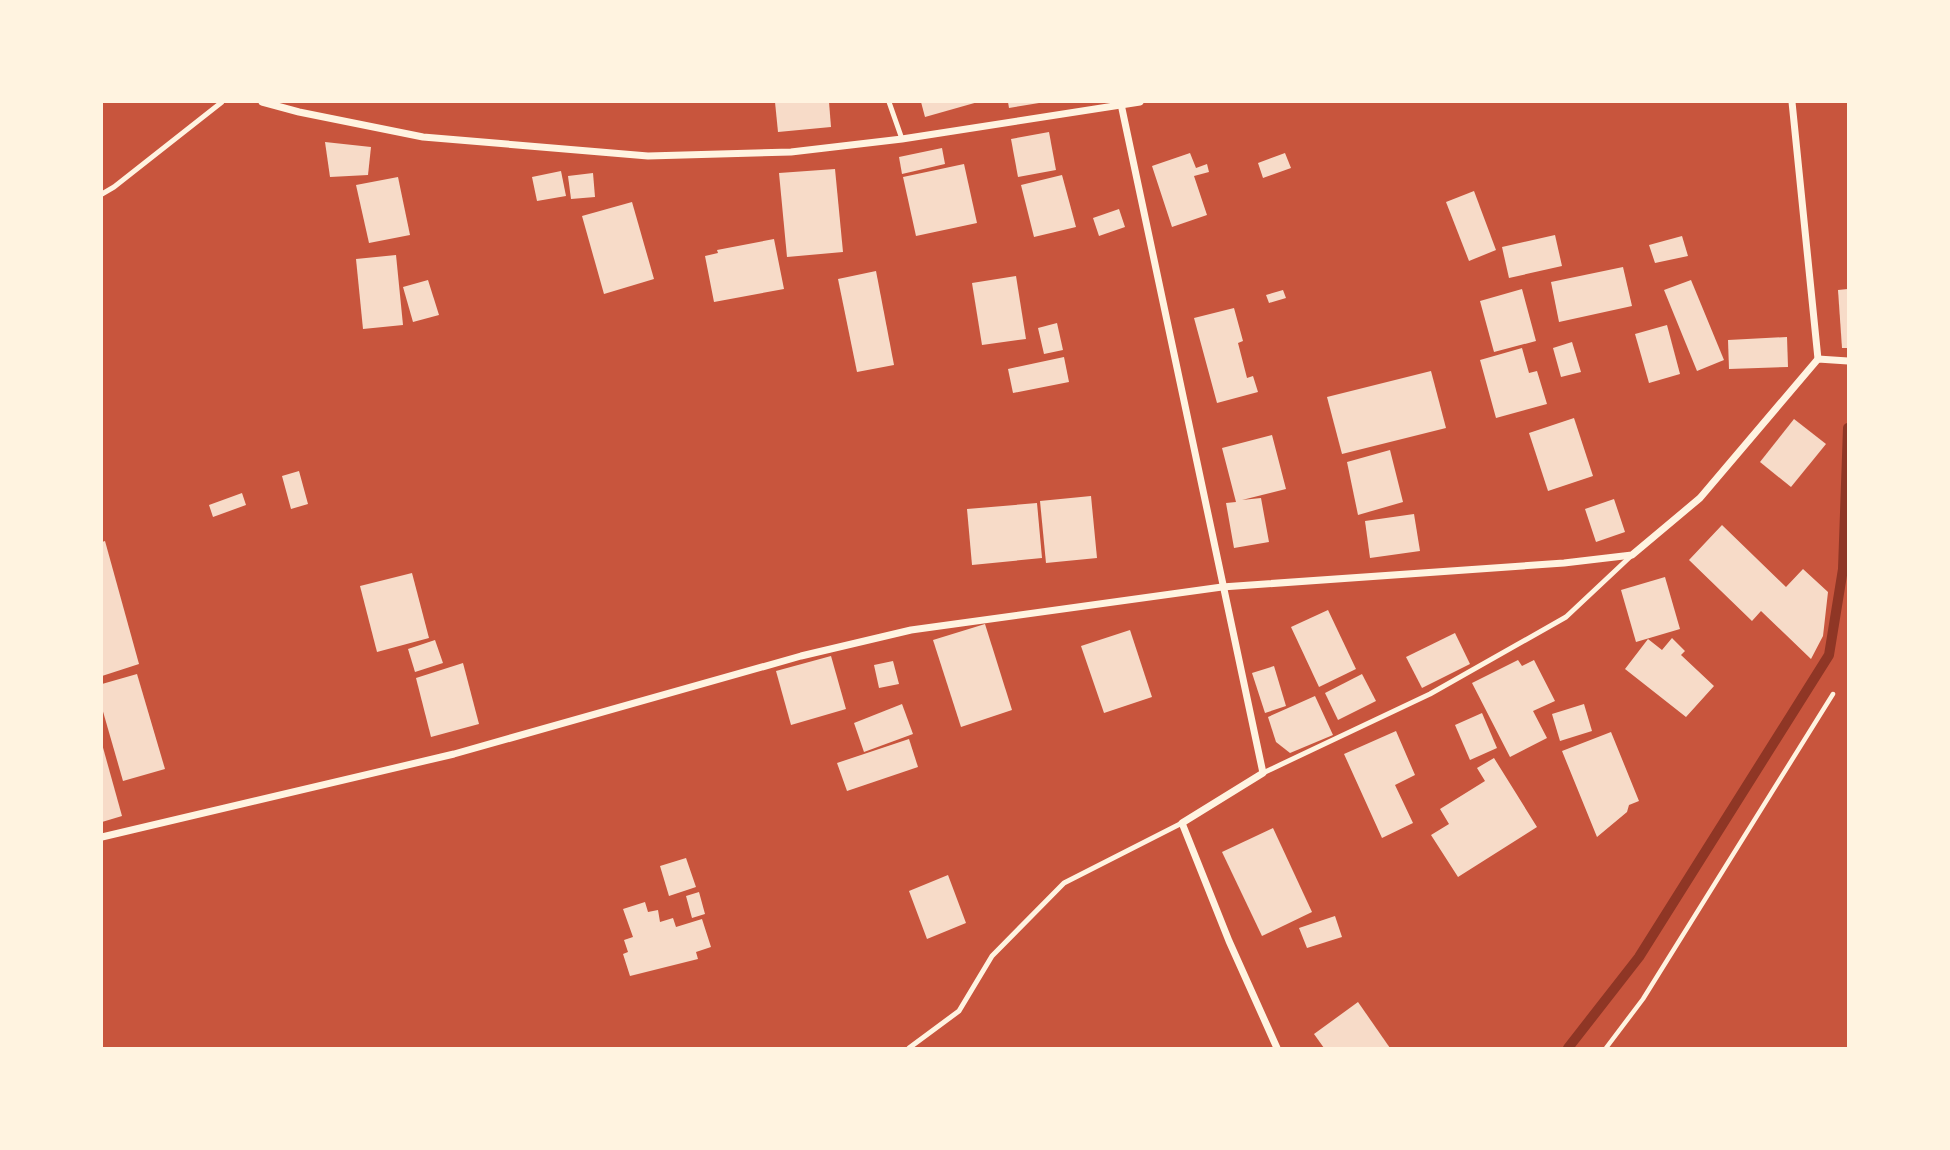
<svg xmlns="http://www.w3.org/2000/svg" width="1950" height="1150" font-family="Commissioner,sans-serif">
<rect width="100%" height="100%" fill="#c8553d"/>
<g fill="none" stroke-linecap="round" stroke-linejoin="round">
<polyline stroke="#8f3625" stroke-width="10" points="1568,1048 1639,957 1829,655 1843,569 1848,428"/>
</g>
<g fill="#f7dbc8">
<polygon points="775,102 829,102 831,127 778,132"/>
<polygon points="921,102 978,102 925,117"/>
<polygon points="1008,102 1039,102 1039,103 1009,108"/>
<polygon points="1049,132 1056,170 1018,177 1011,139"/>
<polygon points="325,142 371,147 368,175 330,177"/>
<polygon points="942,148 945,164 902,174 899,157"/>
<polygon points="1190,153 1196,168 1207,164 1209,172 1194,176 1207,215 1172,227 1152,166"/>
<polygon points="1285,153 1291,168 1263,178 1258,163"/>
<polygon points="964,164 977,223 916,236 903,177"/>
<polygon points="835,169 843,252 787,257 779,173"/>
<polygon points="561,171 566,196 537,201 532,177"/>
<polygon points="593,173 595,197 571,199 568,176"/>
<polygon points="1062,175 1076,227 1034,237 1021,185"/>
<polygon points="398,177 410,235 369,243 356,185"/>
<polygon points="1474,191 1496,250 1469,261 1446,202"/>
<polygon points="632,202 654,279 604,294 582,216"/>
<polygon points="1119,209 1125,227 1099,236 1093,218"/>
<polygon points="1555,235 1562,266 1509,278 1502,247"/>
<polygon points="1682,236 1688,256 1655,263 1649,245"/>
<polygon points="774,239 784,289 714,302 705,256 718,253 717,250"/>
<polygon points="396,255 403,325 363,329 356,259"/>
<polygon points="1623,267 1632,306 1559,322 1551,282"/>
<polygon points="876,271 894,365 857,372 838,279"/>
<polygon points="1016,276 1026,339 982,345 972,283"/>
<polygon points="428,280 439,315 413,322 403,287"/>
<polygon points="1691,280 1724,360 1697,371 1664,290"/>
<polygon points="1522,289 1536,341 1494,352 1480,301"/>
<polygon points="1848,289 1848,348 1842,348 1838,290"/>
<polygon points="1283,290 1286,298 1269,303 1266,295"/>
<polygon points="1234,308 1243,341 1238,343 1247,378 1253,376 1258,392 1217,403 1194,318"/>
<polygon points="1057,323 1063,350 1044,354 1038,328"/>
<polygon points="1667,325 1680,374 1649,383 1635,334"/>
<polygon points="1787,337 1788,367 1729,369 1728,340"/>
<polygon points="1572,342 1581,372 1561,377 1553,348"/>
<polygon points="1522,348 1529,373 1537,371 1547,404 1496,418 1480,360"/>
<polygon points="1064,357 1069,382 1013,393 1008,369"/>
<polygon points="1431,371 1446,428 1342,454 1327,397"/>
<polygon points="1574,418 1593,476 1548,491 1529,433"/>
<polygon points="1794,419 1826,444 1791,487 1760,462"/>
<polygon points="1272,435 1286,489 1242,500 1261,498 1269,542 1234,548 1226,503 1236,502 1222,448"/>
<polygon points="1390,450 1403,502 1358,515 1347,462"/>
<polygon points="299,471 308,504 291,509 282,476"/>
<polygon points="242,493 246,505 213,517 209,505"/>
<polygon points="1091,496 1097,558 1046,563 1040,501"/>
<polygon points="1614,499 1625,532 1596,542 1585,509"/>
<polygon points="1037,503 1042,558 972,565 967,509"/>
<polygon points="1414,514 1420,551 1370,558 1365,521"/>
<polygon points="1722,525 1786,587 1803,569 1828,592 1823,636 1811,659 1761,611 1752,621 1689,560"/>
<polygon points="105,541 139,664 102,676 102,542"/>
<polygon points="412,573 429,638 377,652 360,586"/>
<polygon points="1665,577 1680,629 1636,642 1621,590"/>
<polygon points="1328,610 1356,669 1319,687 1291,627"/>
<polygon points="985,624 1012,710 961,727 933,640"/>
<polygon points="1130,630 1152,697 1104,713 1081,646"/>
<polygon points="1455,633 1470,664 1422,688 1406,657"/>
<polygon points="1672,638 1685,651 1681,655 1714,686 1686,717 1625,669 1648,639 1662,650"/>
<polygon points="435,640 443,663 415,672 408,649"/>
<polygon points="831,656 846,709 791,725 776,671"/>
<polygon points="1518,660 1522,666 1534,660 1555,701 1533,711 1547,738 1510,757 1472,683"/>
<polygon points="893,661 899,684 879,688 874,665"/>
<polygon points="463,663 479,724 431,737 416,678"/>
<polygon points="1274,666 1286,706 1265,713 1252,673"/>
<polygon points="137,674 165,769 123,781 102,708 102,684"/>
<polygon points="1362,674 1376,701 1338,720 1325,693"/>
<polygon points="1315,696 1333,735 1290,753 1276,742 1268,717"/>
<polygon points="902,704 913,734 864,752 854,723"/>
<polygon points="1584,704 1592,731 1560,741 1552,714"/>
<polygon points="1482,713 1497,748 1470,760 1455,725"/>
<polygon points="1396,731 1415,775 1395,785 1413,823 1382,838 1344,754"/>
<polygon points="1611,732 1639,801 1629,805 1627,812 1597,837 1562,751"/>
<polygon points="909,739 918,767 847,791 837,763"/>
<polygon points="102,744 122,816 102,822"/>
<polygon points="1494,758 1537,827 1458,877 1431,835 1449,824 1440,809 1485,781 1477,768"/>
<polygon points="1273,828 1312,912 1262,936 1222,852"/>
<polygon points="686,858 696,887 669,896 660,866"/>
<polygon points="948,875 966,923 927,939 909,891"/>
<polygon points="699,892 705,914 692,918 686,896"/>
<polygon points="645,902 648,912 658,910 660,922 673,918 676,927 702,919 711,947 696,952 698,959 630,976 623,954 628,952 624,940 633,937 623,909"/>
<polygon points="1335,916 1342,937 1307,948 1299,928"/>
<polygon points="1358,1002 1390,1048 1324,1048 1314,1034"/>
</g>
<g fill="none" stroke-linecap="round" stroke-linejoin="round">
<polyline stroke="#fff3e0" stroke-width="4.5" points="1606,1048 1643,999 1833,694"/>
<g stroke="#fff3e0" stroke-width="5">
<polyline points="889,102 902,139"/>
<polyline points="102,194 114,187 222,102"/>
<polyline points="1263,773 1430,694 1566,617 1631,556"/>
<polyline points="909,1048 959,1011 992,956 1064,883 1182,823"/>
</g>
<g stroke="#fff3e0" stroke-width="7">
<polyline points="262,102 299,112 423,137 648,156 791,152 902,139 1140,102"/>
<polyline points="1792,102 1818,359"/>
<polyline points="1121,104 1263,773 1182,823 1229,941 1277,1048"/>
<polyline points="102,837 454,754 801,656 911,630 1222,587 1564,563 1632,555 1700,498 1818,359 1848,361"/>
</g>
</g>
<rect width="1950" height="1150" fill="none" stroke="#fff3e0" stroke-width="206"/>
</svg>
